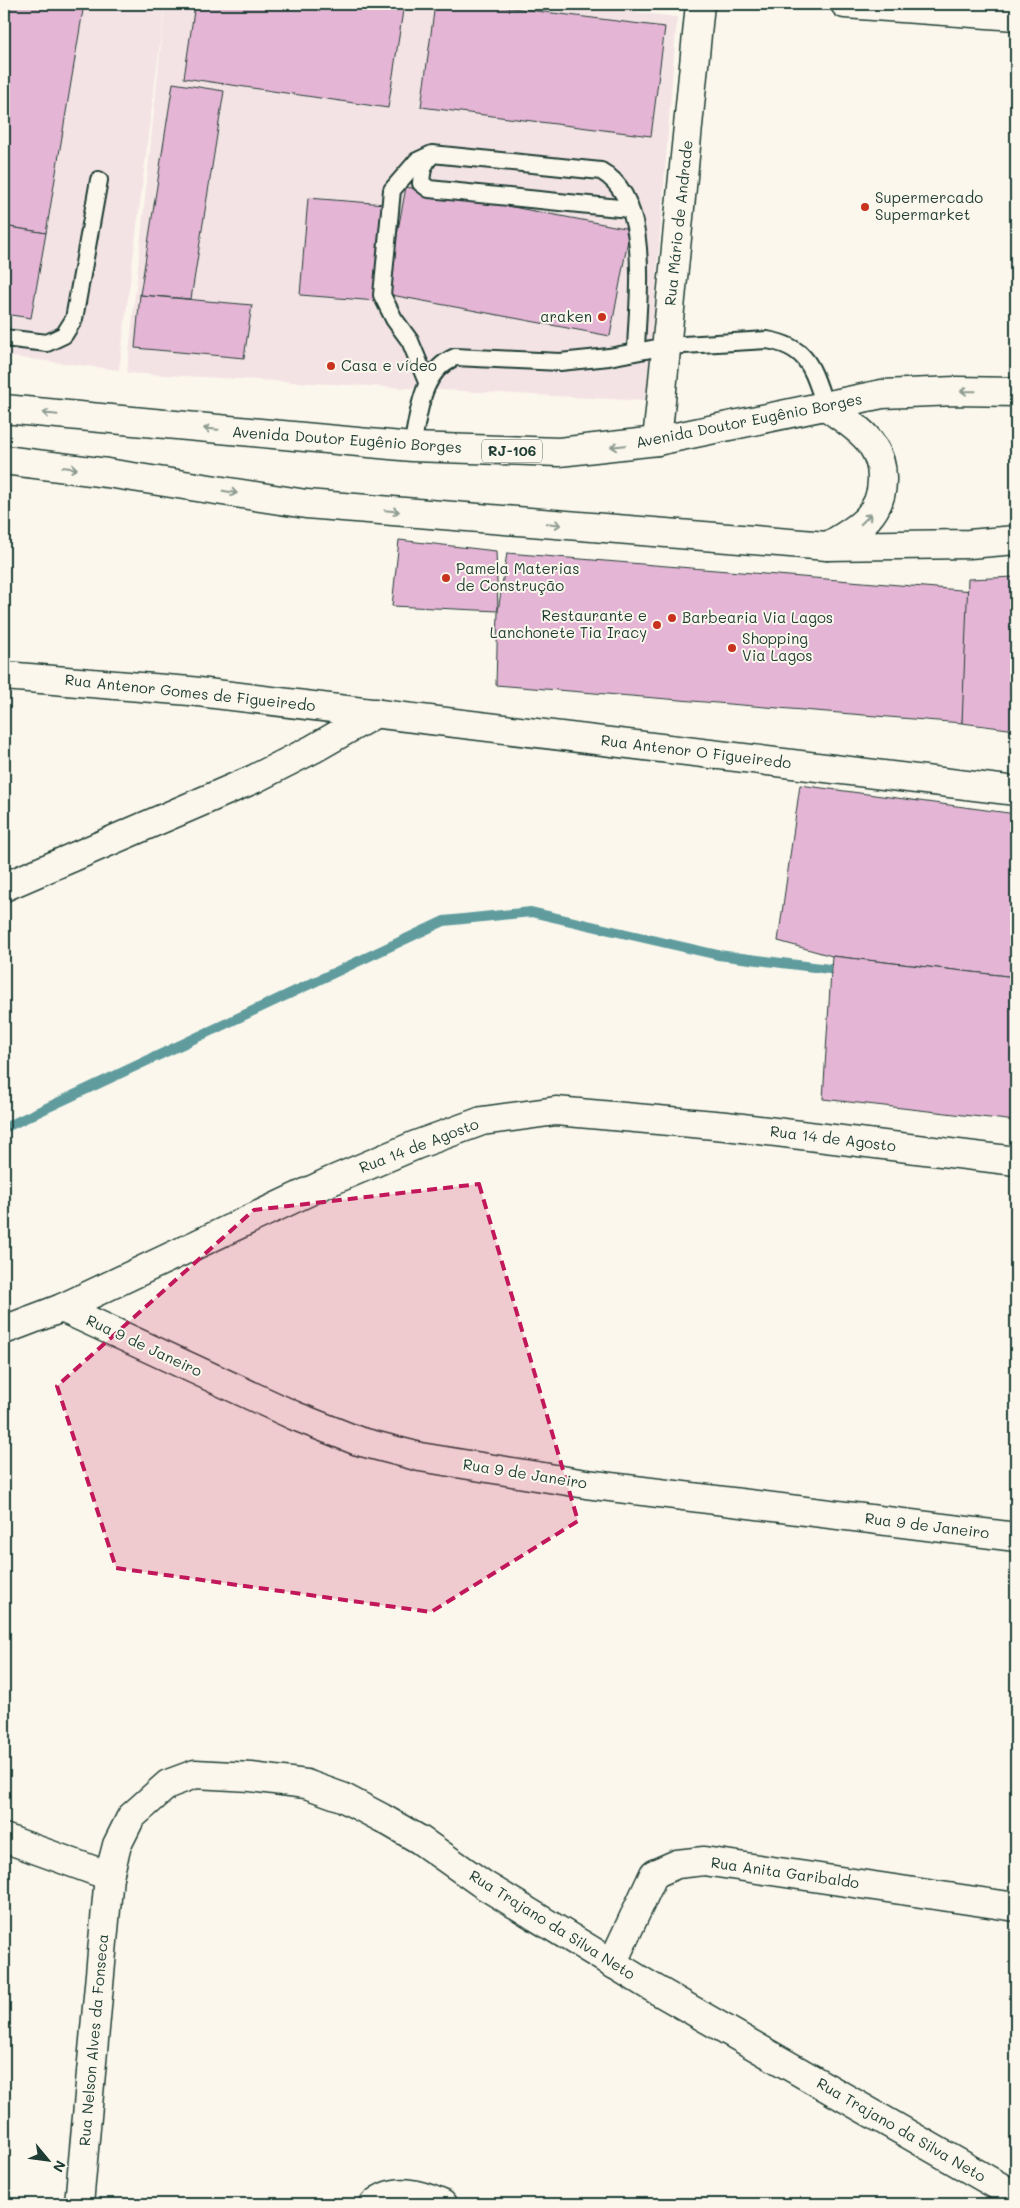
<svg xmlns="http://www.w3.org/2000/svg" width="1020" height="2208" font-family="Mali,sans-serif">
<rect width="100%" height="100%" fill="#fbf7ec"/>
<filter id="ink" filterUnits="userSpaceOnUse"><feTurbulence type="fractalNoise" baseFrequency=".02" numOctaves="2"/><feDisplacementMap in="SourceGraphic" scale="10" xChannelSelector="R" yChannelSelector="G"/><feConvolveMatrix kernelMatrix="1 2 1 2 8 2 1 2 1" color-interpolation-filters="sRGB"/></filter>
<g filter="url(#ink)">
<g fill="#f4e3e5">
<polygon points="4,4 165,4 119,370 4,356"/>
<polygon points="165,4 568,4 677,17 647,401 127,373"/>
</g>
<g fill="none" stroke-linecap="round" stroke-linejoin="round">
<polyline stroke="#609c9e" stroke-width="10" points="4,1128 444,921 531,912 718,955 845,971"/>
</g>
<g fill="#e5b5d5" stroke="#1f3d34">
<polygon points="4,4 84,4 46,233 4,226"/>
<polygon points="195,4 404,4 388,108 184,78"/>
<polygon points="435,4 480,4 665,27 651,136 421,107"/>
<polygon points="173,83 224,91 191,299 140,295"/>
<polygon points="406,187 630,229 610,336 386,294"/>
<polygon points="308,198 385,204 377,301 300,295"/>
<polygon points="4,226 46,233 31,318 4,314"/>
<polygon points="140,295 252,305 244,358 135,348"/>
<polygon points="399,540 496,551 498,611 392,606"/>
<polygon points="507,553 973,591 962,723 496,685 498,611"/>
<polygon points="1016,577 1016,730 962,723 968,579"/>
<polygon points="800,785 1016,814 1016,977 832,956 778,941"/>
<polygon points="832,956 1016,977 1016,1121 823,1099"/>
</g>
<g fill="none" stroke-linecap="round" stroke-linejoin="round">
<g stroke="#1f3d34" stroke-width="20">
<g id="lane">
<path d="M 432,155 C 423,163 422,171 421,183 L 429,189 L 629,209"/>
<polyline points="4,338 47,343 64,335 74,319 99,180"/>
<path d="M 427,382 L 410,341 L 394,319 L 382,295 L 392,190 L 417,161 L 432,154 L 601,171 C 653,200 637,301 636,351"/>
<path d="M 412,447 C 419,414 420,372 455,357 L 560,362 L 609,357 L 667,346 L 767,340 C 809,347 812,369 825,405"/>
</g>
</g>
<g stroke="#1f3d34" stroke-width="31">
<g id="street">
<polyline points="845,4 1016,16"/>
<polyline points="657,441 700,4"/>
<polyline points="4,676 190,691 1016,791"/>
<polyline points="4,887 254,779 313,749 376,713"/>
<polyline points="62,1308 295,1416 358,1441 420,1457 586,1484 1016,1537"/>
<polyline points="4,1330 62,1308 331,1181 416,1145 482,1121 556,1111 726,1126 1016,1161"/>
<polyline points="4,1838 109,1876"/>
<polyline points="612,1964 654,1874 677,1864 704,1861 1016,1907"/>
<polyline points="79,2204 109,1876 117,1845 131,1817 168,1784 195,1774 251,1777 306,1784 342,1797 382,1818 420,1840 484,1885 648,1985 1016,2196"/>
<path d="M 374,2204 C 395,2186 419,2194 442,2204"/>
</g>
</g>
<g stroke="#1f3d34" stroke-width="31">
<g id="highway">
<path d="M 825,405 C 840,417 862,429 872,445 C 879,455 882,466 882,478 C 883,515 857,529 828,546"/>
<polyline points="4,409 412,447 559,452 657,441 882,394 956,391 1016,392"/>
<polyline points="4,460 107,473 306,504 827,546 969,544 1016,540"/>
</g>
</g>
<use href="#lane" stroke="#fbf7ec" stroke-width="16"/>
<use href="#street" stroke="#fbf7ec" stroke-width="28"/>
<use href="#highway" stroke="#fbf7ec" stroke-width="28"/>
</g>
<defs><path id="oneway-shaft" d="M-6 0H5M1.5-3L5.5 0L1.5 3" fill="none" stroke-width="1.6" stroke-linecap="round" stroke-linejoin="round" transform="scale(1.25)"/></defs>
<g stroke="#8d9a90">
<use href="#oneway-shaft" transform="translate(968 391) rotate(-179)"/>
<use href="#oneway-shaft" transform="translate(50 414) rotate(-174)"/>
<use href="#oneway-shaft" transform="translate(211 429) rotate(-175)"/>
<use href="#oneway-shaft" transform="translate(618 446) rotate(174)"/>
<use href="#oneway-shaft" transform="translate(70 468) rotate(7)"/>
<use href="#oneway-shaft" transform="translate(230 492) rotate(9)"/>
<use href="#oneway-shaft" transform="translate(392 511) rotate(5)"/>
<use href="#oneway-shaft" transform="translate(866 519) rotate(-45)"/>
<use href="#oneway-shaft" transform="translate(554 524) rotate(5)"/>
</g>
</g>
<path fill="#c2185b" fill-opacity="0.2" stroke="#c2185b" stroke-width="4" stroke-dasharray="10 6" stroke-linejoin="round" d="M 479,1184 L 578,1521 L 431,1612 L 116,1568 L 57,1386 L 254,1210 Z"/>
<g fill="#c8321e" stroke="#fbf7ec" stroke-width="2">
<circle cx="865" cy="207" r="5"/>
<circle cx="602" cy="317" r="5"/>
<circle cx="331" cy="366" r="5"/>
<circle cx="446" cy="578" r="5"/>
<circle cx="672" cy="618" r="5"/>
<circle cx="657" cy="625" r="5"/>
<circle cx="732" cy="648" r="5"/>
</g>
<g text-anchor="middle" stroke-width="4" stroke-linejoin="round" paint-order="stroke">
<rect fill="#fbf7ec" stroke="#61756b" stroke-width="1" x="482" y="439.5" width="60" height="23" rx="4"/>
<g font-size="14" font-weight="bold" fill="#1f3d34">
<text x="512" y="456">RJ-106</text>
</g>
<g font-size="15" fill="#1f3d34" stroke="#fbf7ec" text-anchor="start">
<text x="875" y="203">Supermercado<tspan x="875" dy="17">Supermarket</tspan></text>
<text x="592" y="322" text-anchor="end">araken</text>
<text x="341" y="371">Casa e vídeo</text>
<text x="456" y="574">Pamela Materias<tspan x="456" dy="17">de Construção</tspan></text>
<text x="647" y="621" text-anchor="end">Restaurante e<tspan x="647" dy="17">Lanchonete Tia Iracy</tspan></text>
<text x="682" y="623">Barbearia Via Lagos</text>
<text x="742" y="644">Shopping<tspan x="742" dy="17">Via Lagos</tspan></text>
</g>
<g font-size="15" fill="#1f3d34" stroke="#fbf7ec">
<text transform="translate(679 223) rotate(-84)" y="5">Rua Mário de Andrade</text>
<text transform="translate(749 421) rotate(-11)" y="5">Avenida Doutor Eugênio Borges</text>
<text transform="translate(347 440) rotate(4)" y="5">Avenida Doutor Eugênio Borges</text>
<text transform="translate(190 693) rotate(6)" y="5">Rua Antenor Gomes de Figueiredo</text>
<text transform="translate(696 752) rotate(7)" y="5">Rua Antenor O Figueiredo</text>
<text transform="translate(833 1139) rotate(7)" y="5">Rua 14 de Agosto</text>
<text transform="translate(419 1146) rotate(-21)" y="5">Rua 14 de Agosto</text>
<text transform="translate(144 1346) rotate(25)" y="5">Rua 9 de Janeiro</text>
<text transform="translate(525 1474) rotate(9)" y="5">Rua 9 de Janeiro</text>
<text transform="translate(927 1526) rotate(7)" y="5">Rua 9 de Janeiro</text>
<text transform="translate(785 1873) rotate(8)" y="5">Rua Anita Garibaldo</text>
<text transform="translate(552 1925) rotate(32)" y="5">Rua Trajano da Silva Neto</text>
<text transform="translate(94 2040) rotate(-85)" y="5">Rua Nelson Alves da Fonseca</text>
<text transform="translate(901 2130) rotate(30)" y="5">Rua Trajano da Silva Neto</text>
</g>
</g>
<rect width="1020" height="2208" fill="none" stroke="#fbf7ec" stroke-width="20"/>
<rect x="10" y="10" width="1000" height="2188" fill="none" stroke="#1f3d34" stroke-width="2" filter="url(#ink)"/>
<g transform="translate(48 2160) rotate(119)" stroke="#fbf7ec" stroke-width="4" paint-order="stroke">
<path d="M0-4L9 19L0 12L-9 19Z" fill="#1f3d34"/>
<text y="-8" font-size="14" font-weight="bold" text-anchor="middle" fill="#1f3d34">N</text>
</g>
</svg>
